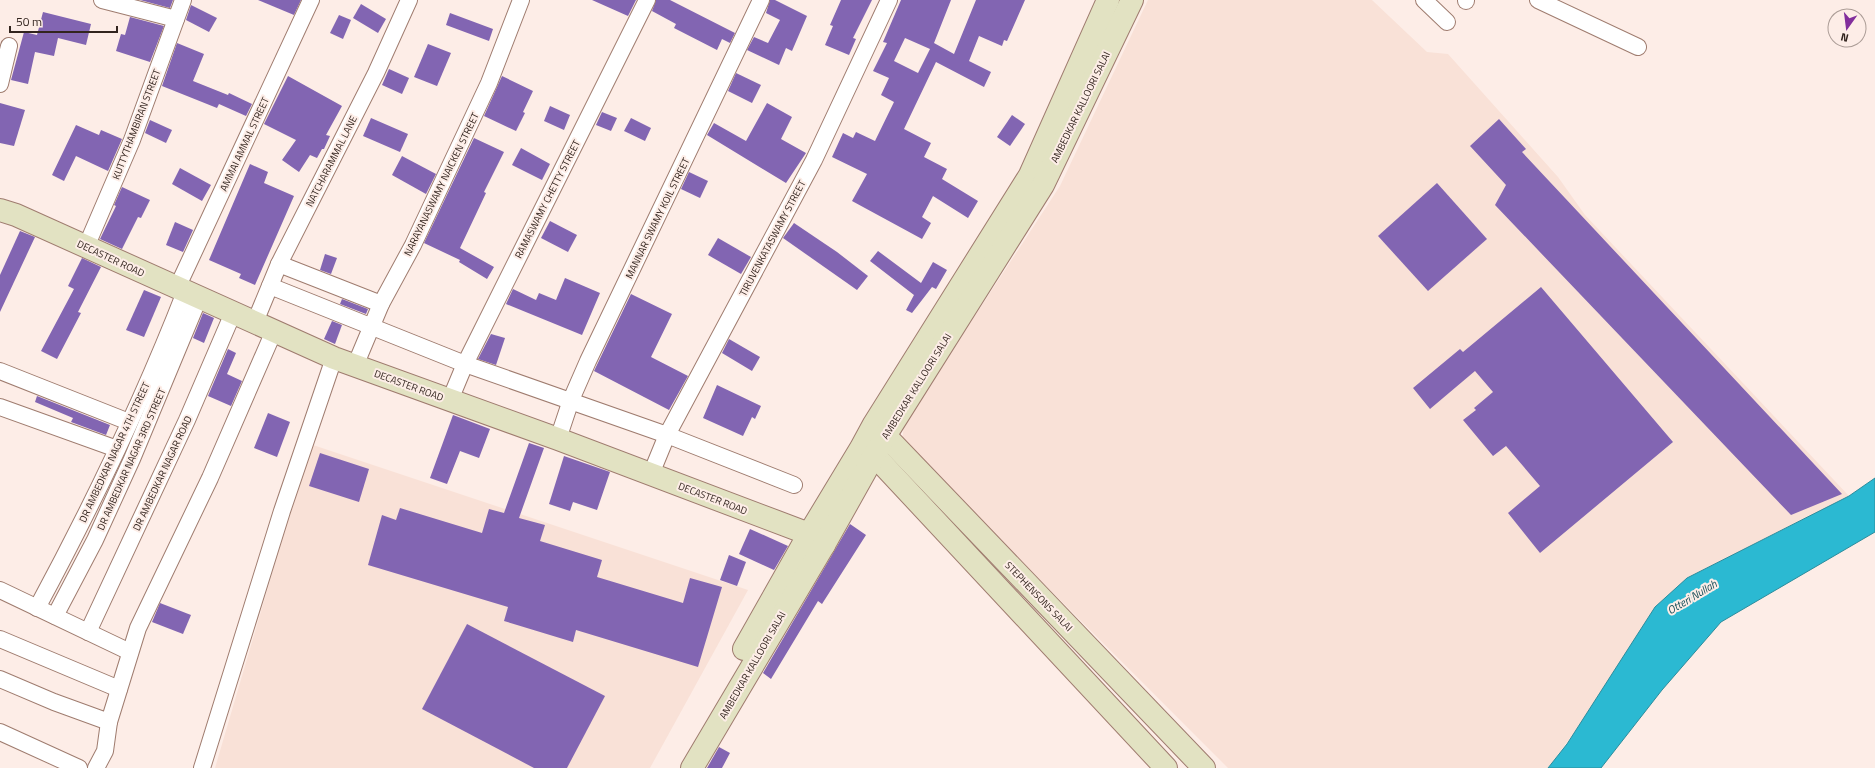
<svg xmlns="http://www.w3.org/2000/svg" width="1875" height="768" font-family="'Titillium Web',sans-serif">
<rect width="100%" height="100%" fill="#fdede7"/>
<g fill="#f9e1d7">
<polygon points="1148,0 1372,0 1427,52 1448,54 1558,177 1585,215 1849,496 1687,578 1548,768 1228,768 902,442 904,424 1060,186"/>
<polygon points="310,444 748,590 650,768 215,768"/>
</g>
<polygon fill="#2bb9d2" stroke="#2d8c9c" points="1875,478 1875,532 1721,622 1662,690 1601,768 1548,768 1567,744 1655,607 1687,578 1849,496"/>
<g fill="#8265b2" fill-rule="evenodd">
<polygon points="140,0 173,0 170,8"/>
<polygon points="258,0 301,0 294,15"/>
<polygon points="592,0 636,0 628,16"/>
<polygon points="656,0 670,0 735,33 730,43 722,39 717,50 674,28 676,24 652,11"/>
<polygon points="770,0 775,0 807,16 792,51 786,48 779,65 747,50 754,37 768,43 780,20 766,13"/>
<polygon points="841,0 872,0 853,38 856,39 849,55 825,45 833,26 830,25"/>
<path d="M 901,0 L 951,0 L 934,43 L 954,54 L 976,0 L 1025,0 L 1007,41 L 1004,40 L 1002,46 L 979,36 L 969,61 L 991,72 L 984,87 L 936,62 L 904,129 L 931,143 L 924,157 L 947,169 L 942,179 L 978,201 L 968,218 L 933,196 L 922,217 L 931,223 L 922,239 L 852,201 L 867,174 L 832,157 L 843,133 L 853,138 L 856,132 L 875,141 L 894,102 L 881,95 L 889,78 L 873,71 L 887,43 L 883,42 ZM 905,38 L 930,49 L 918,73 L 894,61 Z"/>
<polygon points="361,4 386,19 378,33 353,18"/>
<polygon points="191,5 217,18 209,32 186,20"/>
<polygon points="43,12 91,24 86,45 58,38 54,56 35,52 28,84 11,80 24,32 37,35"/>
<polygon points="450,13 493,29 489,41 446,25"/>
<polygon points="339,15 351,20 343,39 330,33"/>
<polygon points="130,17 164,26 150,62 116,51 121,34 125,35"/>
<polygon points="177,43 204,54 193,81 228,95 229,93 252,104 246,116 219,104 217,108 162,86"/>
<polygon points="428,44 451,53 437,86 414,77"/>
<polygon points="389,69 409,78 402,94 382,85"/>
<polygon points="736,73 761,85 752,103 728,91"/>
<polygon points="288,76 342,106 326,135 330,136 324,149 322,149 317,158 310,155 299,172 282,160 296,140 264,124"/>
<polygon points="502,76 533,91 523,112 525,113 516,131 484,116"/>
<polygon points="0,103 25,110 14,146 0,143"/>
<polygon points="767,103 792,117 781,139 806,153 786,183 707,135 714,123 746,141"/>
<polygon points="550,106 570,115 564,130 544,121"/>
<polygon points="602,112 617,118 611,131 596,125"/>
<polygon points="1012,115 1025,124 1010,146 997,137"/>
<polygon points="371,118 408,134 400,152 363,136"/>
<polygon points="631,118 651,128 645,141 624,131"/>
<polygon points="1499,119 1526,149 1522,152 1842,494 1791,515 1495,205 1506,185 1470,146"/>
<polygon points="150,120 172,130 166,143 145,133"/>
<polygon points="76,125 99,135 101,130 122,139 108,171 76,156 64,181 52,175"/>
<polygon points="474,138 504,152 484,192 486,193 460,248 494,267 487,279 459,262 460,260 424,243"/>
<polygon points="521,148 550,164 542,180 512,165"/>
<polygon points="402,156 436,174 426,194 392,175"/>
<polygon points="250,164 268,172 264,183 294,196 255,285 239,278 241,274 209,260"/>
<polygon points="180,168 211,185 202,201 172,184"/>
<polygon points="689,172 708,181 700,198 681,189"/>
<polygon points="1437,183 1487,239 1428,291 1378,236"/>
<polygon points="122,187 150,200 141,218 138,217 122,249 100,239 116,206 114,205"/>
<polygon points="550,221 577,235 568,252 541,238"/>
<polygon points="175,222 193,230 183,252 166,245"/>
<polygon points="794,223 837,252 868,276 857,290 783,238"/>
<polygon points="20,231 35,237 0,312 0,275"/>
<polygon points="718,238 751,257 741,274 708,255"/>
<polygon points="878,251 921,283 933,262 947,270 936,289 932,287 912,313 906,310 914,295 870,261"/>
<polygon points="325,254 337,258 331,274 320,270"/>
<polygon points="82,258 101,267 78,312 81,313 57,359 41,351 74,289 68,286"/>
<polygon points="565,278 600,293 582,335 506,304 513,289 536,300 539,293 556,300"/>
<polygon points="1541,287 1673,442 1540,553 1508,513 1540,486 1506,446 1493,456 1463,420 1476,410 1474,408 1493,392 1475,371 1430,409 1413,388 1460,349 1463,352"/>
<polygon points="144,290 161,297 144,337 126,330"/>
<polygon points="631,294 672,314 651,357 688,376 669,410 594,371"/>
<polygon points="342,299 368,309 366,314 340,304"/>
<polygon points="203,313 214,318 204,343 193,338"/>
<polygon points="332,321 342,325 335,344 324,339"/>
<polygon points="491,334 505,338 496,365 478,359"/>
<polygon points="729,339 760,357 752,371 722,353"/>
<polygon points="228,349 236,353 227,374 242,381 231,406 208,396"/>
<polygon points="717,385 761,406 755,419 752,417 743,436 703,418"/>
<polygon points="37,396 110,425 106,435 71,422 73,418 35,402"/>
<polygon points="268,413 290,422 277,457 254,448"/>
<polygon points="453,415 490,429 479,458 460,451 447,484 430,478"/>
<polygon points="529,443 544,448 519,518 545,525 540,541 602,560 597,577 683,603 690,578 722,587 698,667 576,630 573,642 504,621 508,607 368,565 382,515 396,520 400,508 482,533 489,509 504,513"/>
<polygon points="320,453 369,469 359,502 309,486"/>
<polygon points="564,456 610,472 597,510 573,502 570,511 549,504"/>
<polygon points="850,524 866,535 822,604 818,601 771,679 763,673"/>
<polygon points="750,529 788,546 774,570 739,554"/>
<polygon points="729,555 746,562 737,586 720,580"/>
<polygon points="160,603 191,615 183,634 152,622"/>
<polygon points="467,624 605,696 567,768 534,768 422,709"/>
<polygon points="719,747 730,753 722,768 707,768"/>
</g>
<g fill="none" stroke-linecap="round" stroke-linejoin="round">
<g stroke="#9f7c6f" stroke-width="18">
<g id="street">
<polyline points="102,0 176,19"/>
<polyline points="1424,0 1447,22"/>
<polyline points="1538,0 1638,47"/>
<polyline points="1466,1 1466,0"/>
<polyline points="0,84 9,46"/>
<polyline points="86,247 132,140 183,0"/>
<polyline points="279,264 381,304"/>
<polyline points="270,286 465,364 667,435 794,485"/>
<polyline points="177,288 311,0"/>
<polyline points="255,322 279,264 376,73 409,0"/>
<polyline points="355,366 381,304 413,245 489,83 521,0"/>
<polyline points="0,371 129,422"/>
<polyline points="450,400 465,364 647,0"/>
<polyline points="0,407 117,449"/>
<polyline points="558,439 571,400 588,361 761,0"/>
<polyline points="651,474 667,435 814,160 889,0"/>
<polyline points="0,590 130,652"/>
<path d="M 37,608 C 92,506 143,400 185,292"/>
<polyline points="55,616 95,540 132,459 199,298"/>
<polyline points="88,632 187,420 233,313"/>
<polyline points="0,639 119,689"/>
<polyline points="0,679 54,702 109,722"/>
<polyline points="0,732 79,768"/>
<polyline points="96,768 105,751 109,722 138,628 210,478 274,331"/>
<polyline points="202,768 282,511 334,358"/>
</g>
</g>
<g stroke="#9f7c6f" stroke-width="24">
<g id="secondary">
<polyline points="0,210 16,215 334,358 558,439 809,534 824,545"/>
<polyline points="876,426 1204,768"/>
<polyline points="862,449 874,455 1166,768"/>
<polyline points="744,649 809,534 861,448 874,424 1030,175 1108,0"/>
<polyline points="692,768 824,545 885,436 1043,185 1132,0"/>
</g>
</g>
<use href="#street" stroke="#fff" stroke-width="16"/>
<use href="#secondary" stroke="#e2e2c2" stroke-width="22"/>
</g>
<g text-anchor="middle" stroke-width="4" stroke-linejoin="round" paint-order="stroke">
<g font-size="10" fill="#32241e" stroke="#fdede7">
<text transform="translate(1080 107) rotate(-64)" y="4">AMBEDKAR KALLOORI SALAI</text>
<text transform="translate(136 124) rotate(-69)" y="4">KUTTYTHAMBIRAN STREET</text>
<text transform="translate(244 144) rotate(-65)" y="4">AMMAI AMMAL STREET</text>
<text transform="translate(331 161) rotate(-63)" y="4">NATCHARAMMAL LANE</text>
<text transform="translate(441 184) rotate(-64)" y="4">NARAYANASWAMY NAICKEN STREET</text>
<text transform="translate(547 199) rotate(-63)" y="4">RAMASWAMY CHETTY STREET</text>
<text transform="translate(657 218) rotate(-64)" y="4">MANNAR SWAMY KOIL STREET</text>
<text transform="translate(772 238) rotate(-62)" y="4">TIRUVENKATASWAMY STREET</text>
<text transform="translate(111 258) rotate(25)" y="4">DECASTER ROAD</text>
<text transform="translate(409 385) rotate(20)" y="4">DECASTER ROAD</text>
<text transform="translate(916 386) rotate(-58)" y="4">AMBEDKAR KALLOORI SALAI</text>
<text transform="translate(114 452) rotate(-65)" y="4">DR AMBEDKAR NAGAR 4TH STREET</text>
<text transform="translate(131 459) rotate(-66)" y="4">DR AMBEDKAR NAGAR 3RD STREET</text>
<text transform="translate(162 473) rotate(-65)" y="4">DR AMBEDKAR NAGAR ROAD</text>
<text transform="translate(713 498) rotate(21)" y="4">DECASTER ROAD</text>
<text transform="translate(1039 596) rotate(46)" y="4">STEPHENSONS SALAI</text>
<text transform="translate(752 665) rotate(-60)" y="4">AMBEDKAR KALLOORI SALAI</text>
</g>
<g font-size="11" font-style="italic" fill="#174f5a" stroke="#fdede7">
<text transform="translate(1692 597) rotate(-31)" y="4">Otteri Nullah</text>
</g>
</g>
<g transform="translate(1847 28) rotate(194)"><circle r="19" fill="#fdede7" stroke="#ac9d97"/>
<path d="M0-3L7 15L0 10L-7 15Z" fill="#822e9c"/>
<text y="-6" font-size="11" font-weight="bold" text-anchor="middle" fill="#32241e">N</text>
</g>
<path d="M10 26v6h107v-6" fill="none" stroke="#32241e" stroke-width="2"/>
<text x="16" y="26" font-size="12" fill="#32241e" stroke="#fdede7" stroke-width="3" paint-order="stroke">50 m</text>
</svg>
